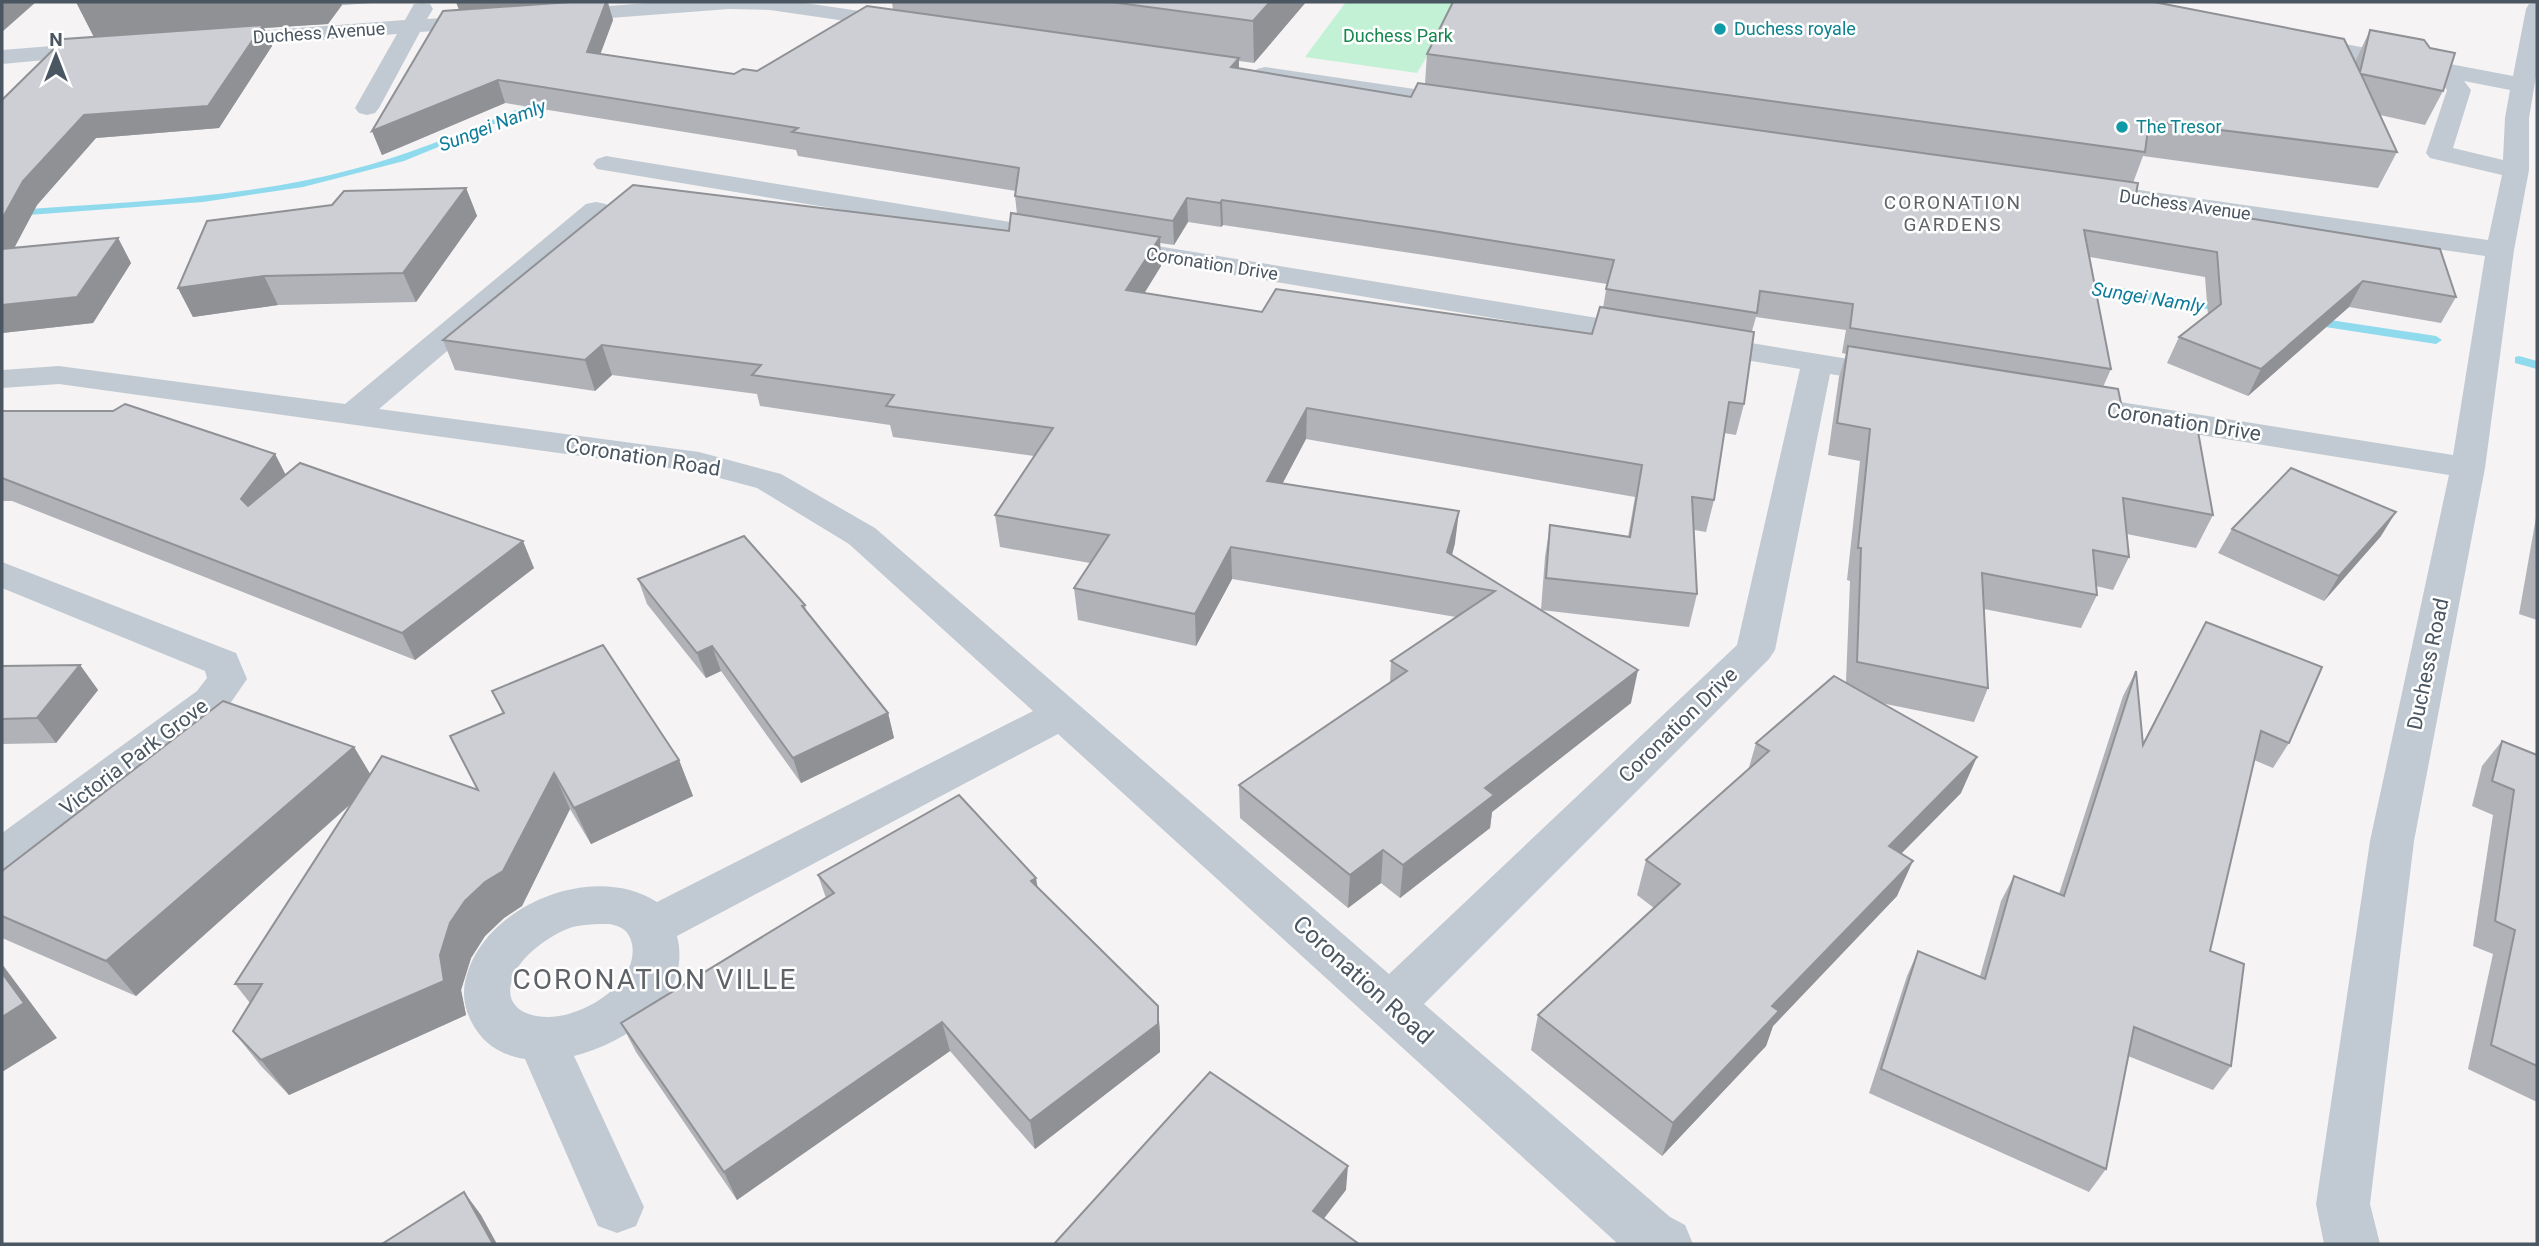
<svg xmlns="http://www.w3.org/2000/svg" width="2539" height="1246" font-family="Roboto,sans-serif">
<rect width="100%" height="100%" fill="#f5f3f3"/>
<polygon fill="#c3f1d5" points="1346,2 1460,2 1417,73 1305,57"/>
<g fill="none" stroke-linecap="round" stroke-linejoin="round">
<g fill="#90daee" fill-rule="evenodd">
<path d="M 545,98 L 553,100 L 404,161 L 303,187 L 203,202 L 2,217 L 2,211 C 118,202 237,200 350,170 C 417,153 481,124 545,98 Z"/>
<polygon points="2075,281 2226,304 2232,308 2226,312 2071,288 2071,282"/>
<polygon points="2310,317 2436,336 2442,340 2436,344 2306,324 2306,318"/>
<polygon points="2519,356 2537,361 2537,369 2515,363 2515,357"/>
</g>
<g fill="#c1cad2" fill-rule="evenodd">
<polygon points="661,2 798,2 901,17 909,18 912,23 909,28 901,29 770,10 729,9 557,22 549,21 546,16 549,11 557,10"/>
<polygon points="422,3 430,4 433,9 427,19 486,15 494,16 497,21 494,26 486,27 420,32 379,108 375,113 367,115 359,113 355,108 397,34 215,48 207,46 204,41 207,36 215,34 405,20 414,4"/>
<path d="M 2537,3 L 2537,70 L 2529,118 L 2529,170 L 2514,250 L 2485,468 L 2414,841 L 2370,1204 L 2380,1244 L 2324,1244 L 2316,1204 L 2370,841 L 2449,475 L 2070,414 L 2059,411 L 2054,404 L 2059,397 L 2070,394 L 2453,455 L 2485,256 L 2083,198 L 2074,196 L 2070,190 L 2074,184 L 2083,182 L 2488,240 L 2502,175 L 2430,158 L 2426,153 L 2447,90 L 2443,85 L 2414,78 L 2410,73 L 2412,71 L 2298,49 L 2290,47 L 2287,42 L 2290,37 L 2298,35 L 2513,76 L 2526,9 L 2529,4 ZM 2464,81 L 2510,90 L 2505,118 L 2503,160 L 2453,148 L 2471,90 Z"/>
<polygon points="102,42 110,44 113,49 110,54 2,64 2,50"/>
<polygon points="1265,67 1462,96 1470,98 1474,103 1470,108 1462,110 1257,79 1253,74 1257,69"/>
<path d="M 606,156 L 1904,368 L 1909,375 L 1904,382 L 1893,384 L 1830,374 L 1775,650 L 1769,659 L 1424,1004 L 1670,1217 L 1685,1225 L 1693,1244 L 1618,1244 L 1058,734 L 677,936 C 693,998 627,1043 574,1056 L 644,1207 L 636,1226 L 617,1233 L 598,1226 L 525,1059 C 500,1055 482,1043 471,1021 C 460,999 463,980 473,959 C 503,899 598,864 657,902 L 1033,711 L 849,544 L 757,488 L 697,472 L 59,384 L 2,388 L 2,370 L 59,366 L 345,404 L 586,204 L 596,202 L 606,204 L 609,210 L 606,216 L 379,409 L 699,452 L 781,474 L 875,528 L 1389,974 L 1737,645 L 1800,369 L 597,169 L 593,164 L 597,159 ZM 610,924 C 623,927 629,931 632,944 C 639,980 592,1011 559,1016 C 527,1021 496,1006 517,969 C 527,952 550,936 567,929 C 580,924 596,924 610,924 Z"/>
<polygon points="2,562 236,653 247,679 225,711 18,869 2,875 2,833 197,691 207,678 205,671 2,588"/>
</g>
</g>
<g fill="#b0b2b7" fill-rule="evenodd">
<polygon points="76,2 388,2 342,5 328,24 264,28 272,46 219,128 96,138 37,205 14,248 118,238 131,263 93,323 2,333 2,100 94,37"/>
<path d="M 456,2 L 619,2 L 608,3 L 613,20 L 600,54 L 734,74 L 757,71 L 893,10 L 892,2 L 1306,2 L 1254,63 L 1239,61 L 1239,69 L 1411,97 L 1425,84 L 1427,54 L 2355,62 L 2370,30 L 2443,91 L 2425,125 L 2380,115 L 2397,152 L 2378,188 L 2143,156 L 2133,183 L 2135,200 L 2456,297 L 2441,323 L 2349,307 L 2248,396 L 2167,363 L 2179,337 L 2208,315 L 2205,277 L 2090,257 L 2111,369 L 2103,387 L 2123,413 L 2213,515 L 2196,548 L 2127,534 L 2129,557 L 2113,590 L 2096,586 L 2097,595 L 2081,628 L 1984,609 L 1988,688 L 1974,722 L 1881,703 L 1961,793 L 1901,854 L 1897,896 L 1773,1026 L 1766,1046 L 1662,1156 L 1531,1050 L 1538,1015 L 1654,908 L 1637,895 L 1646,860 L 1748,771 L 1756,743 L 1846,682 L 1850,581 L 1847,580 L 1860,461 L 1828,455 L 1839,377 L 1846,354 L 1842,353 L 1846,330 L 1756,317 L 1752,331 L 1744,404 L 1736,435 L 1724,433 L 1714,500 L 1706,532 L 1694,530 L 1697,594 L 1689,627 L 1541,610 L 1545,557 L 1550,525 L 1628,537 L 1635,497 L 1306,439 L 1282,484 L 1455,543 L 1452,555 L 1631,703 L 1492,812 L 1490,828 L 1400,898 L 1381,883 L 1348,908 L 1240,818 L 1239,785 L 1390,683 L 1391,661 L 1456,617 L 1232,579 L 1196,646 L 1078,620 L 1074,588 L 1090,563 L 1000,547 L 995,515 L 1034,456 L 893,437 L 890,425 L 760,406 L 757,394 L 612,375 L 595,391 L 455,370 L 443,340 L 1009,231 L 1017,214 L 1015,196 L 1016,191 L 798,156 L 796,150 L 505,103 L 382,155 L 372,131 L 459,10 ZM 1188,222 L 1221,227 L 1223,225 L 1431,256 L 1607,284 L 1603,308 L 1592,334 L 1262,312 L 1144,293 L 1161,266 L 1160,243 L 1174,245 Z"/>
<polygon points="466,188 477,216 416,302 278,305 193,317 178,288"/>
<polygon points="2,411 275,454 286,475 534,568 415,660 12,501 2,501"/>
<polygon points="2537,512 2537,620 2519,614"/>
<polygon points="2232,529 2381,536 2324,601 2218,553"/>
<polygon points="638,579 805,605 807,614 888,713 894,738 801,783 721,671 706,678 647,604"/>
<polygon points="2206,622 2289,743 2273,768 2254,760 2210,951 2231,1066 2213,1090 2128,1056 2106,1169 2089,1192 1869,1093 1907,976 1918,951 1980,976 2001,901 2014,876 2059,894 2123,696 2136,671 2143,743"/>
<polygon points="80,665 98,690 56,743 2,744 2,666"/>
<polygon points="492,691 679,760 693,796 591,844 570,809 522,906 504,918 485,936 471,958 461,990 466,1015 289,1095 261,1066 233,1031 250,1003 235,984 352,803 136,996 2,938 2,871 354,747 370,774 478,790 503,714"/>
<polygon points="2502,741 2537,755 2537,1102 2468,1069 2493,954 2473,946 2493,815 2472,806 2482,766"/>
<polygon points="818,875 1038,888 1158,1006 1160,1035 1160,1052 1035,1149 950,1051 737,1200 636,1052 621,1023 826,898"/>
</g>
<g fill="#909195">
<polygon points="2,2 36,2 2,32"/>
<polygon points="76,2 341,2 342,5 328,24 264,28 272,46 219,128 96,138 37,205 2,271 2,219 23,181 84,115 96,41"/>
<polygon points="456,2 619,2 608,3 613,20 593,74 461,14"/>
<polygon points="1270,2 1306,2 1254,63 1253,21"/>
<polygon points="1239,58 1239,80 1231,67"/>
<polygon points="498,80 505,103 382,155 372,131"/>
<polygon points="466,188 477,216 416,302 403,273"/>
<polygon points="1187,198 1188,222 1174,245 1173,221"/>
<polygon points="1222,200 1223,225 1221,227 1220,203"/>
<polygon points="1160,237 1161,266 1128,320 1126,290"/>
<polygon points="118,238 131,263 93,323 2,333 2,305"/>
<polygon points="264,276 278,305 193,317 178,288"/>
<polygon points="2363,281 2349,307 2248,396 2261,369"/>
<polygon points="602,345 612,375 595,391 585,360"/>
<polygon points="1307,408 1306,439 1267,513 1267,481"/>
<polygon points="275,454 288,480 256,525 241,499"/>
<polygon points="1459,511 1455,543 1444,585 1447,552"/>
<polygon points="2396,512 2381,536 2324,601 2339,576"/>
<polygon points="523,541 534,568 415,660 402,633"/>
<polygon points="1231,547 1232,579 1196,646 1195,614"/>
<polygon points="712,646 721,671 706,678 697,653"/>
<polygon points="80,665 98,690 56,743 37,718"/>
<polygon points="1638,670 1631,703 1492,812 1490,828 1400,898 1403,865 1485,788"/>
<polygon points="888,713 894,738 801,783 793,758"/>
<polygon points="354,747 375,782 136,996 106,961"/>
<polygon points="1977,757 1961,793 1874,881 1889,846"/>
<polygon points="679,760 693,796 591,844 574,808"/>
<polygon points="554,773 570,809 522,906 504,918 485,936 471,958 461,990 466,1015 289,1095 261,1060 440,955 450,923"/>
<polygon points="1383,850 1381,883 1348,908 1350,875"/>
<polygon points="1913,861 1897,896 1773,1026 1766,1046 1662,1156 1673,1123 1772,1006"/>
<polygon points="1036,878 1041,908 1031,881"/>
<polygon points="2,964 57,1038 2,1072"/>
<polygon points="1158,1006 1160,1035 1160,1052 1035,1149 1030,1121"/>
<polygon points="942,1022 950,1051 737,1200 724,1172"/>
<polygon points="1348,1166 1346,1190 1312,1234 1313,1211"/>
<polygon points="464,1192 481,1215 497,1244 493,1244"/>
</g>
<g fill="#cdcfd5" stroke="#909195" stroke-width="2">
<polygon points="571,2 606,2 587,52 734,74 743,69 757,71 867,6 1239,58 1231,67 1411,97 1418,83 2138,183 2135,200 2440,249 2456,297 2363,281 2261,369 2179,337 2221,304 2217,252 2084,230 2111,369 1850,328 1853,304 1760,291 1757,313 1606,289 1614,260 1433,231 1222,200 1220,203 1187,198 1173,221 1015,196 1019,168 792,132 798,128 498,80 372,131 443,11"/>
<polygon points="1111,2 1270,2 1253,21"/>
<polygon points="1453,2 2154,2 2344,39 2360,72 2370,30 2424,40 2430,48 2455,53 2443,91 2361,74 2397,152 2149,121 2145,152 1427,54"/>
<polygon points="263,25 208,106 84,115 23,181 2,219 2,100 64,39"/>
<polygon points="633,185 1009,231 1011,213 1160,237 1126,290 1262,312 1276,289 1592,334 1600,307 1754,332 1744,404 1729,402 1714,500 1692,497 1697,594 1546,578 1550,525 1630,537 1642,465 1307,408 1267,481 1459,511 1447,552 1638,670 1485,788 1494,795 1403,865 1383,850 1350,875 1239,785 1407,671 1391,661 1495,591 1231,547 1195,614 1074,588 1109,535 995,515 1053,428 886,406 894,395 752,375 761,365 602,345 585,360 443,340"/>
<polygon points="466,188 403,273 264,276 178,288 207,221 332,205 344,191"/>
<polygon points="118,238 77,297 2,305 2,249"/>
<polygon points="1848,346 2118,389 2123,413 2197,426 2213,515 2123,498 2129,557 2093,550 2097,595 1982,573 1988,688 1857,662 1861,548 1858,548 1870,429 1837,423"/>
<polygon points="125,404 275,454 241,499 248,506 300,463 523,541 402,633 2,478 2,411 113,411"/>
<polygon points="2291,468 2396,512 2339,576 2232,529"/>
<polygon points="744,536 805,605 802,606 888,713 793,758 712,646 697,653 638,579"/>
<polygon points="2206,622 2322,667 2289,743 2261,731 2210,951 2244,964 2231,1066 2134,1027 2106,1169 1881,1069 1918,951 1985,979 2014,876 2064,896 2136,671 2143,745"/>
<polygon points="603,645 679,760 574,808 554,773 503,871 485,882 465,901 450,923 440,955 444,981 261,1060 233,1031 262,984 235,984 382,756 478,790 450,736 504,713 492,691"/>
<polygon points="80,665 37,718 2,719 2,666"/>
<polygon points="1834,676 1977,757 1889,846 1913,861 1772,1006 1779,1011 1673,1123 1538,1015 1680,884 1646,860 1769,751 1756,743"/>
<polygon points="223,701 354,747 106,961 2,916 2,871"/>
<polygon points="2502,741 2537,755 2537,1066 2491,1045 2515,930 2495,921 2514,790 2492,781"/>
<polygon points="959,795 1036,878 1031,881 1158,1006 1158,1024 1030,1121 942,1022 724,1172 621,1023 834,893 818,875"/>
<polygon points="2,973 24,1003 2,1017"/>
<polygon points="1210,1072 1348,1166 1313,1211 1359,1244 1054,1244"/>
<polygon points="464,1192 493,1244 382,1244"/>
</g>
<g fill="#0f9aa8" stroke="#fff" stroke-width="2.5">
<circle cx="1720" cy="29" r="7"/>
<circle cx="2122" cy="127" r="7"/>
</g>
<g text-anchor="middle" stroke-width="5" stroke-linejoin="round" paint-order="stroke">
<g font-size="18" fill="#0d838f" stroke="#fff" text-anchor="start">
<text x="1734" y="35">Duchess royale</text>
<text x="2136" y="133">The Tresor</text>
</g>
<g font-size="18" fill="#4a5661" stroke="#fff">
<text transform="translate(319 33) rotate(-4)" y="6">Duchess Avenue</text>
<text transform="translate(2185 205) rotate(8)" y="6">Duchess Avenue</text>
<text transform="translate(1212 264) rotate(9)" y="6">Coronation Drive</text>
</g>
<g font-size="18" fill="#17864f" stroke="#fff">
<text x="1398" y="42">Duchess Park</text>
</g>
<g font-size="19" font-style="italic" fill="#0c7c9b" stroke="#fff">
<text transform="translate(492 125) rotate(-21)" y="7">Sungei Namly</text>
<text transform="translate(2148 297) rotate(9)" y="7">Sungei Namly</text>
</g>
<g font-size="19" letter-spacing="2" fill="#5f6368" stroke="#fff">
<text x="1953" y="209">CORONATION<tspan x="1953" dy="22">GARDENS</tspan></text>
</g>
<g font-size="21" fill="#4a5661" stroke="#fff">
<text transform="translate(2184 422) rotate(9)" y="7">Coronation Drive</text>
<text transform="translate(643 457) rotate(9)" y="7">Coronation Road</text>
<text transform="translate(2428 664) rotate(-78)" y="7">Duchess Road</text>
<text transform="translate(1678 725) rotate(-44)" y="7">Coronation Drive</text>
<text transform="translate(134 757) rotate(-37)" y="7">Victoria Park Grove</text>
</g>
<g font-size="24" fill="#4a5661" stroke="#fff">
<text transform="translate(1363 980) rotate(42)" y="8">Coronation Road</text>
</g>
<g font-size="28" letter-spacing="2" fill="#5f6368" stroke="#fff">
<text x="655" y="989">CORONATION VILLE</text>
</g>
</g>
<rect width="2539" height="1246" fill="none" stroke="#4a5661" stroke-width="7"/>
<g transform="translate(56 56)" stroke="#ffffff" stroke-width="5" paint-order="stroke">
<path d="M0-5L12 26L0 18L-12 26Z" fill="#4a5661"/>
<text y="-10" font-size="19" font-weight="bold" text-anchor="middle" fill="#4a5661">N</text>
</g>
</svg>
